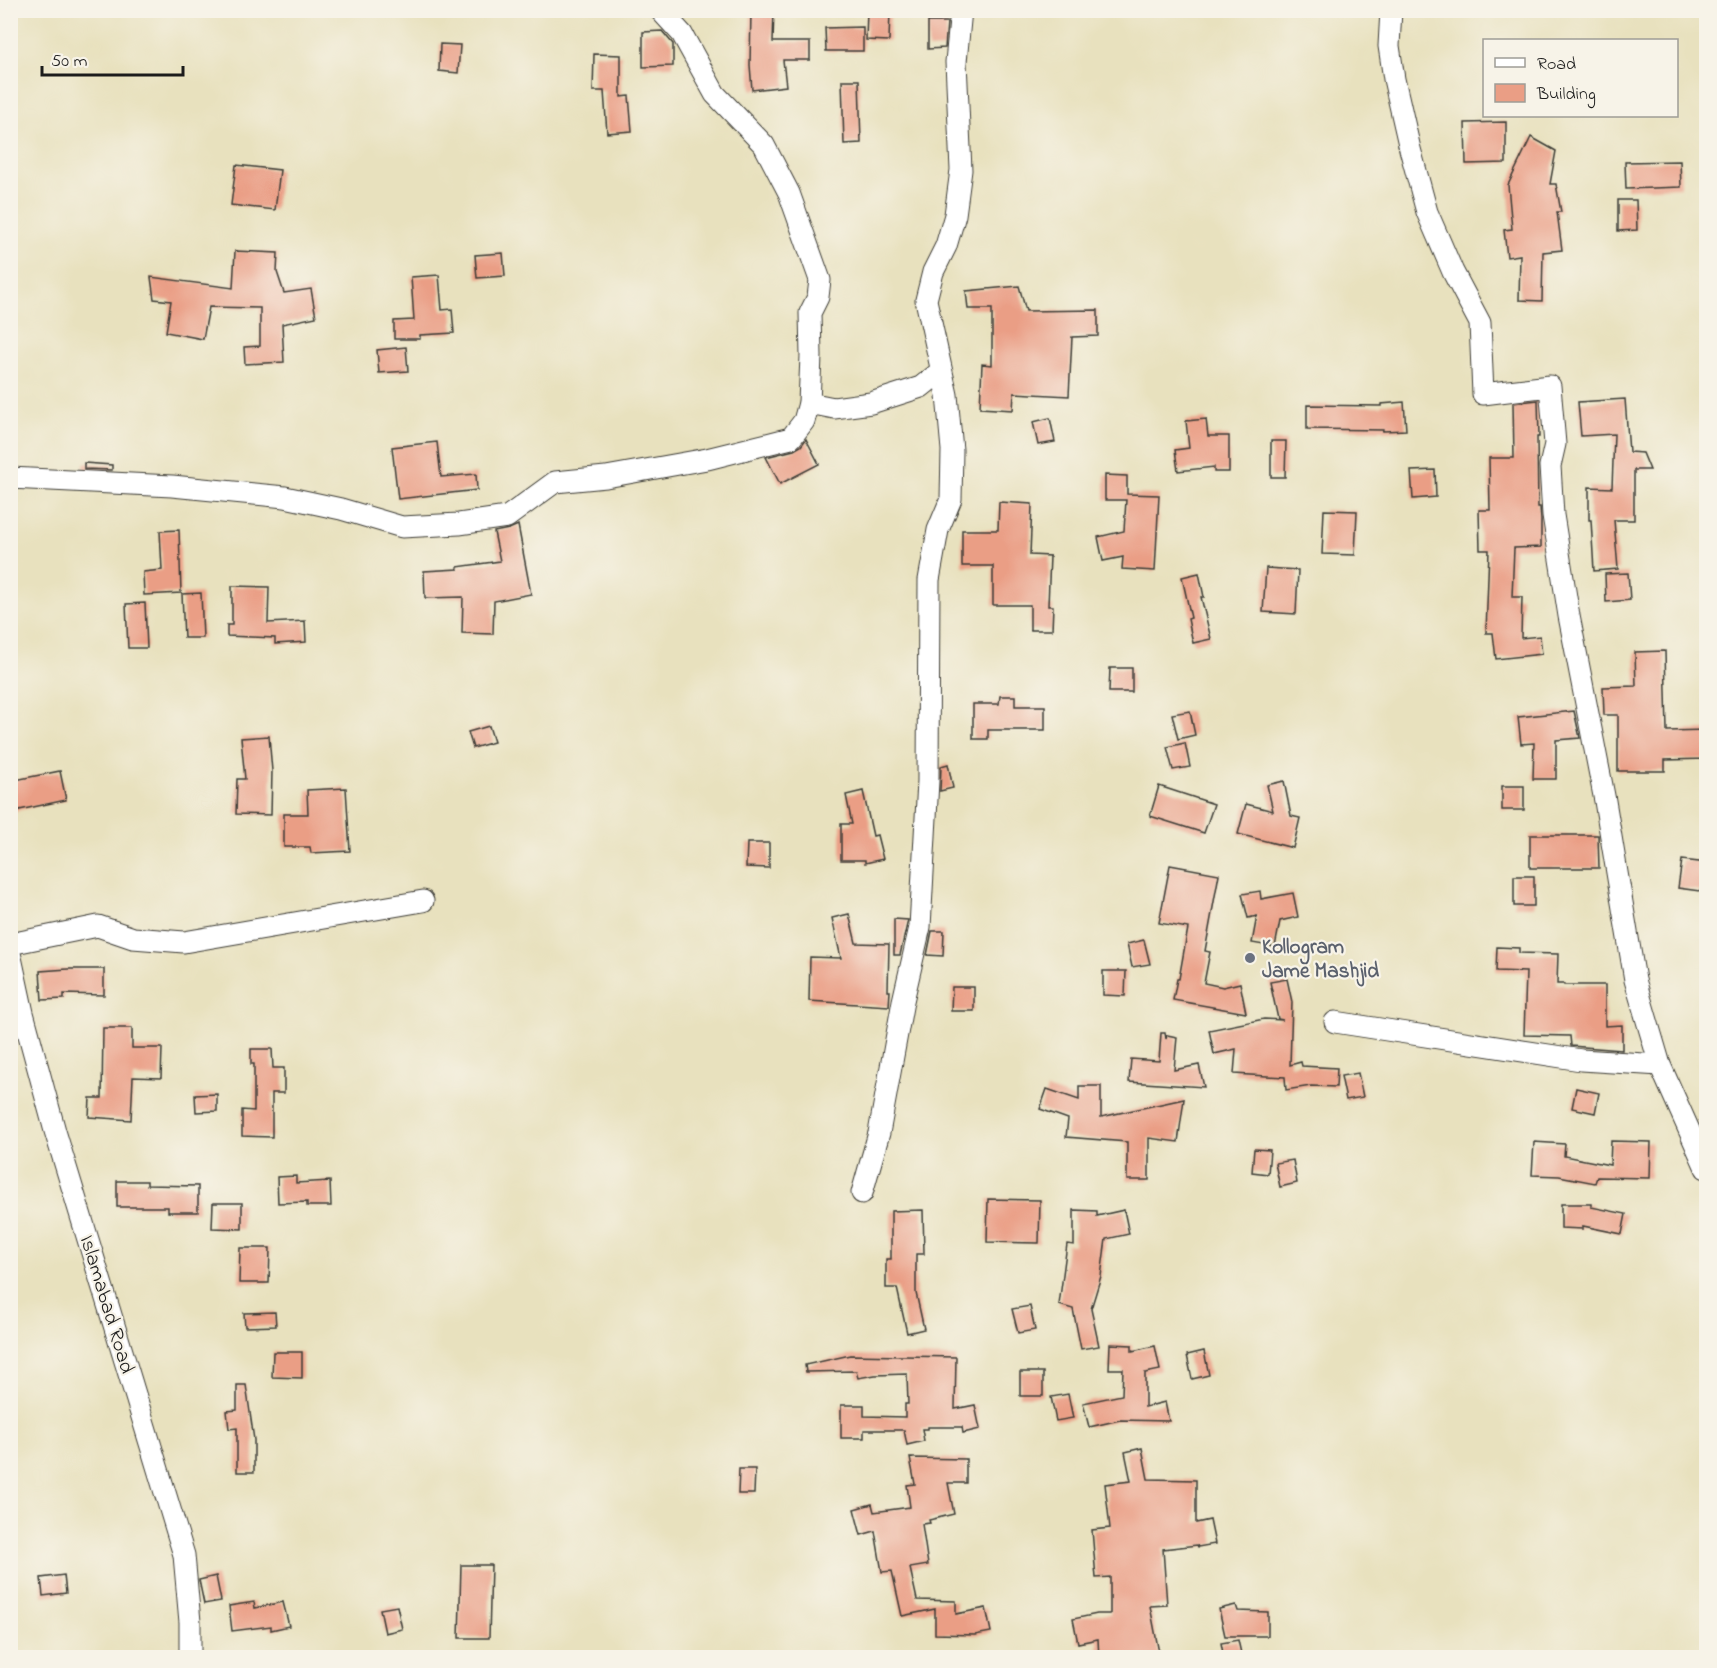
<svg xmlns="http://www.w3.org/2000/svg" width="1717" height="1668" font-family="'Indie Flower',sans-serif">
<rect width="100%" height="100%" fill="#f7f3e8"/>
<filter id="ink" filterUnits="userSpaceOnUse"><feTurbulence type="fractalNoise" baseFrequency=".0167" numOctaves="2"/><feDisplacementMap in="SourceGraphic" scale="12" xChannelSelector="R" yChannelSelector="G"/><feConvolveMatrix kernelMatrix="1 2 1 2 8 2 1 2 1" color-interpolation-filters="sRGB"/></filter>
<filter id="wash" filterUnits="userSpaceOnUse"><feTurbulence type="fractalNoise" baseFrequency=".008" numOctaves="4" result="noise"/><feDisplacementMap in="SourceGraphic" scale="24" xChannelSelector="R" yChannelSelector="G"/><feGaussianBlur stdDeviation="1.35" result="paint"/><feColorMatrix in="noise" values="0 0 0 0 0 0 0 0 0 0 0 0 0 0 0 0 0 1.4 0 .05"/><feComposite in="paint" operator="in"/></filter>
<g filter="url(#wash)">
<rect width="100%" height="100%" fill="#e8e1be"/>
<g id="blocks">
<g fill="#ea9e85">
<polygon points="751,10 774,10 773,42 810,42 810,60 783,60 786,86 752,90 750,65"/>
<polygon points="867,10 890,10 889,41 866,40"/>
<polygon points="928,22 947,22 945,48 928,49"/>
<polygon points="863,27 863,51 826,51 825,28"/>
<polygon points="662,31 673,44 673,66 643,67 643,32"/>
<polygon points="440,44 460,45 458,73 439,71"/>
<polygon points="594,54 621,55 621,97 629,96 632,131 607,133 604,91 593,91"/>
<polygon points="842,80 859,80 861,143 844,144"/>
<polygon points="1506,122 1506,163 1466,164 1465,123"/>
<polygon points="1531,137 1556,151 1550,184 1556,184 1561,212 1557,212 1562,250 1543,252 1542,301 1519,300 1520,255 1507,257 1504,230 1512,229 1508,185"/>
<polygon points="1680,161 1681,187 1626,189 1625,162"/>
<polygon points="236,165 280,170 275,210 231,205"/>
<polygon points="1618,200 1636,200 1637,230 1618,231"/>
<polygon points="235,251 278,253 277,272 284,293 311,289 316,317 282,324 284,362 245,364 244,347 260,346 260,308 209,307 203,339 166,332 171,301 154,299 151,277 233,288"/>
<polygon points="503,253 505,276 477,278 475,255"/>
<polygon points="439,275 442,310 452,309 454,333 420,335 420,339 394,339 394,321 414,320 411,277"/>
<polygon points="1019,286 1026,311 1098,310 1098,336 1072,337 1069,396 1014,393 1013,410 980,408 982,364 992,365 992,309 968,309 966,291"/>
<polygon points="406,347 408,371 379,373 377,350"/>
<polygon points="1625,399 1629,452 1643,453 1650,470 1634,470 1634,520 1614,520 1618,569 1594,571 1591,520 1589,520 1589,487 1612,488 1614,434 1581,436 1578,402"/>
<polygon points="1538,400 1539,437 1537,437 1538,507 1540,507 1541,520 1541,547 1514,548 1512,597 1522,597 1521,638 1540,636 1542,654 1496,659 1493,633 1486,633 1489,550 1480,550 1479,510 1490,510 1489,458 1514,458 1513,403"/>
<polygon points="1404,402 1406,430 1383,431 1383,430 1307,429 1307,405 1381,406 1381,404"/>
<polygon points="1050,418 1055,442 1038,445 1033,422"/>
<polygon points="1206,419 1208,436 1229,436 1229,472 1214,472 1214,467 1178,471 1175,450 1189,448 1186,421"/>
<polygon points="806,439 819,464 780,484 766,457 794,450 801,446"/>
<polygon points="1271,441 1286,441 1285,477 1271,477"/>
<polygon points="437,442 441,477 476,474 477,490 398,499 392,447"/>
<polygon points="84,463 112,465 112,470 84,469"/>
<polygon points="1435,470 1436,497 1413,499 1411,471"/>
<polygon points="1105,475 1127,476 1127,494 1159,495 1155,571 1122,569 1123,557 1103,561 1098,537 1124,531 1126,500 1105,500"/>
<polygon points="999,502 1032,504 1030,555 1050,556 1048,606 1053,606 1052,630 1030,630 1030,605 993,605 993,566 962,566 962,530 998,530"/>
<polygon points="1324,510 1357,511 1355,555 1322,554"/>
<polygon points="518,525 531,594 494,601 493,634 462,633 463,597 425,598 424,571 458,569 457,567 500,561 494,532 509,529"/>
<polygon points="179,530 181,593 144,595 143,572 162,570 160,531"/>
<polygon points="1266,568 1298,570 1296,614 1263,612"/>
<polygon points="1199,573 1204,597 1201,597 1211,639 1193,643 1188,619 1191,618 1182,577"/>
<polygon points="1628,573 1630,600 1606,602 1605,574"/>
<polygon points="232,586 269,587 268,623 305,621 306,642 275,644 275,638 227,636 227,625 232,625"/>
<polygon points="201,593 203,638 184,638 182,594"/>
<polygon points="145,603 147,648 128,648 126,604"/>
<polygon points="1665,651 1667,731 1707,730 1707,759 1665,760 1665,771 1618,771 1618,715 1604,715 1603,687 1636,686 1635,652"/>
<polygon points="1110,668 1132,668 1132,692 1109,692"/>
<polygon points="1000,696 1015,696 1015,706 1045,706 1045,730 988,730 988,739 973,739 973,704 999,704"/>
<polygon points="1190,711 1195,735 1178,739 1172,714"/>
<polygon points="1574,711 1580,738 1556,740 1556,779 1533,779 1534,743 1521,744 1518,717"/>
<polygon points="489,726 494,742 473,748 468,732"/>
<polygon points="269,736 272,771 271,815 236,814 237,779 245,779 241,738"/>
<polygon points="1185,743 1190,767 1173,770 1167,747"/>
<polygon points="948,764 953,788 940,791 941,766"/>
<polygon points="60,771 66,800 10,812 10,781"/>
<polygon points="1284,781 1291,816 1300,818 1293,848 1238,834 1246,804 1273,811 1267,785"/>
<polygon points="1159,786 1214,804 1204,833 1150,816"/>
<rect x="1502" y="786" width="22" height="24"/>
<polygon points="346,788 350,851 311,853 310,847 284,847 284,814 308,814 307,790"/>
<polygon points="863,791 873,836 877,835 883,859 865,863 865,860 841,860 841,824 852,824 846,795"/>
<polygon points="1530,835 1598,835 1599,868 1530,868"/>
<polygon points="747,843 769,843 769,868 746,867"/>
<polygon points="1682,860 1707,863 1707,892 1678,888"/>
<polygon points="1170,865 1219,874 1205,951 1210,952 1204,983 1223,987 1240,983 1246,1013 1173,1000 1177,979 1179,979 1188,928 1159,923"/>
<rect x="1514" y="876" width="20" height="30"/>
<polygon points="1260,891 1261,899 1293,893 1298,917 1280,921 1275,947 1252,943 1257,916 1248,918 1242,894"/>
<polygon points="849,914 856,943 889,944 888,991 890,991 889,1006 809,1001 810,957 841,958 832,918"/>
<polygon points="894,919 908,920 900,955 894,955"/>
<polygon points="932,931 944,931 943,956 927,955"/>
<polygon points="1144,940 1150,964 1132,967 1127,944"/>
<polygon points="1497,947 1519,948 1519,953 1558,954 1557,984 1564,984 1564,985 1605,985 1605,1026 1622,1025 1622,1050 1571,1046 1570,1036 1524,1035 1526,972 1496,971"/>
<polygon points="68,969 104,969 104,995 64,994 64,999 42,1000 40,971"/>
<polygon points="1103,971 1126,971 1125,996 1103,995"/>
<polygon points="1287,979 1292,1002 1290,1065 1301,1062 1302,1066 1337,1068 1336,1087 1311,1086 1286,1090 1285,1077 1234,1074 1236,1049 1214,1054 1209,1030 1264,1019 1283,1020 1278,1019 1270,982"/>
<polygon points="952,987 974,987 974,1011 951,1011"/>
<polygon points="103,1028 132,1028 132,1048 162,1048 161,1078 133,1077 131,1120 89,1117 90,1098 102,1098"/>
<polygon points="1161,1033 1165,1033 1166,1039 1167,1035 1177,1037 1174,1070 1199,1065 1204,1087 1129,1082 1131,1059 1159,1061"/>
<polygon points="251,1049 272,1049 273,1068 284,1068 284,1093 272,1093 272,1137 242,1136 242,1110 254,1111 254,1064 251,1064"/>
<polygon points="1358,1073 1363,1097 1346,1100 1341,1076"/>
<polygon points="1079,1086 1101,1086 1101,1117 1184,1099 1178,1142 1149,1138 1149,1180 1127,1180 1127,1142 1066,1137 1068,1119 1040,1109 1047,1089 1079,1100"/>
<polygon points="1576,1088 1599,1093 1595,1113 1572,1108"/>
<polygon points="217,1094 217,1111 196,1112 195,1095"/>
<polygon points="1611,1141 1651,1142 1650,1178 1597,1177 1595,1183 1559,1176 1532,1175 1534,1142 1565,1144 1564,1156 1610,1165"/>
<polygon points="1254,1149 1270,1150 1268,1174 1252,1172"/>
<polygon points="1293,1160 1297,1183 1280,1187 1275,1163"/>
<polygon points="296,1176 296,1183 330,1181 331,1206 307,1206 307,1202 278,1203 277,1177"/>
<polygon points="117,1181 147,1181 147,1185 198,1186 198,1212 168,1212 168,1207 117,1207"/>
<polygon points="988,1199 1040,1200 1039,1243 987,1242"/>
<polygon points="213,1203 242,1203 242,1229 212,1228"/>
<polygon points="1561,1204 1591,1204 1591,1207 1626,1214 1622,1234 1583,1226 1583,1229 1561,1228"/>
<polygon points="923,1210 924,1254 916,1254 916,1293 924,1329 907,1333 897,1288 886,1288 886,1259 891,1259 891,1211"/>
<polygon points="1074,1210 1097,1211 1097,1216 1124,1210 1129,1234 1106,1239 1101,1276 1091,1309 1099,1346 1081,1349 1073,1309 1059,1305 1067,1244 1074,1245"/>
<polygon points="240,1248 270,1248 269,1283 239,1283"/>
<polygon points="1030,1306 1035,1330 1018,1333 1012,1309"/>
<polygon points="275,1312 276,1326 245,1327 244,1313"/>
<polygon points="1110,1344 1132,1345 1132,1351 1155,1346 1160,1370 1145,1373 1145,1407 1165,1402 1169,1421 1120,1420 1089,1427 1083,1403 1122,1395 1123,1369 1109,1369"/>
<polygon points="1204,1351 1209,1375 1192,1379 1187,1355"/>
<polygon points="273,1352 302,1352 302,1378 272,1377"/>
<polygon points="850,1355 956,1357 955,1409 975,1405 980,1429 963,1433 962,1427 928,1427 928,1429 922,1429 924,1441 907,1445 904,1430 864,1430 864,1438 841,1438 841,1405 864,1405 864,1416 905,1417 905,1404 908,1404 907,1374 875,1375 858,1378 856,1371 806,1372 805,1365"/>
<rect x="1020" y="1372" width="23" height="24"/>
<polygon points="237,1385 246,1385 254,1440 254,1472 237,1472 237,1428 229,1429 227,1411 237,1410"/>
<polygon points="1068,1394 1073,1418 1056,1421 1051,1397"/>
<polygon points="1142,1448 1148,1479 1196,1480 1196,1523 1210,1520 1215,1544 1198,1547 1197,1545 1163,1549 1167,1605 1150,1606 1160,1658 1099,1658 1098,1639 1078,1643 1073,1619 1097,1614 1110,1614 1110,1577 1096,1578 1092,1530 1110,1528 1105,1484 1131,1481 1125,1452"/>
<polygon points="910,1458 966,1459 966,1483 948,1483 954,1514 929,1520 930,1523 922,1524 928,1565 910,1568 917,1600 956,1601 956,1614 986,1608 991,1632 975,1635 935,1634 935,1609 902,1616 892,1571 882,1572 875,1531 861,1535 854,1509 872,1504 874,1512 910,1507 907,1485 915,1484"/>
<polygon points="739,1469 755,1469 754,1494 738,1494"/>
<polygon points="461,1565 491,1565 489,1638 459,1638"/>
<polygon points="64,1575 66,1593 43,1596 41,1578"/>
<polygon points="216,1576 221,1601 204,1604 199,1580"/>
<polygon points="254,1602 255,1608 283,1602 289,1626 271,1630 271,1626 232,1631 229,1606"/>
<polygon points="1236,1605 1238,1611 1268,1612 1268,1636 1225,1636 1219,1609"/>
<polygon points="397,1606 402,1629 385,1633 380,1609"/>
<polygon points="1238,1640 1242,1658 1224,1658 1221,1643"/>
</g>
</g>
</g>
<g filter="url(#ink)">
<use href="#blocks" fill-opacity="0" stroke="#3b3a34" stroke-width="1.5"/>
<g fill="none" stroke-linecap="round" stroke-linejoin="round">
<g stroke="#3b3a34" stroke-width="23">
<g id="minor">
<polyline points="1391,10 1389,46 1394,79 1410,149 1427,212 1453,272 1480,323 1483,394 1550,386 1555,444 1550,466 1553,515 1569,616 1605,801 1635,980 1660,1065 1706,1168"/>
<polyline points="809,403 834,408 871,403 921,387 941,371"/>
<polyline points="10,478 172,486 285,497 341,509 402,527 459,524 507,517 555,482 606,477 707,459 791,438 804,421 809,403 811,356 810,313 818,297 820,280 789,193 764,145 715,94 682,34 660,10"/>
<polyline points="10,944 98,926 133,938 184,942 423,901"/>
<polyline points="10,953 23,1013 55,1131 184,1555 190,1622 190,1658"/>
<polyline points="1335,1022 1581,1060 1660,1065"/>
<polyline points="862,1193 879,1133 903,1001 920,927 928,781 929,580 938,530 951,499 952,450 947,395 926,300 933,272 946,246 955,215 961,170 956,62 961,10"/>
</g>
</g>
<use href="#minor" stroke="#fff" stroke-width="21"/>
</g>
</g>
<circle fill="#6b7280" stroke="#f7f3e8" stroke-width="2" cx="1250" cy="958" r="6"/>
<g text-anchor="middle" stroke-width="4.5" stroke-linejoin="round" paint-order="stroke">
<g font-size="21" font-weight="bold" fill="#5b616d" stroke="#f7f3e8" text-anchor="start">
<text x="1262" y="953">Kollogram<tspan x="1262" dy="24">Jame Mashjid</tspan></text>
</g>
<g font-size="21" fill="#1c1c1c" stroke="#f7f3e8">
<text transform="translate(108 1304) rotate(73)" y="7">Islamabad Road</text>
</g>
</g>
<rect width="1717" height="1668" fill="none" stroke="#f7f3e8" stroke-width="36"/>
<rect x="1483" y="39" width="195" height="78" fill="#f7f3e8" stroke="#9f9d96" stroke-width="1.5"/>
<rect x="1495" y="58" width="30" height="9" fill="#ffffff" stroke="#9f9d96" stroke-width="1.5"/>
<text x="1537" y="69" font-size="18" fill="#1c1c1c">Road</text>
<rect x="1495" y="84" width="30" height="18" fill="#ea9e85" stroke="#9f9d96" stroke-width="1.5"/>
<text x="1537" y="99" font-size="18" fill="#1c1c1c">Building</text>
<path d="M42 66v9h141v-9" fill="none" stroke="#1c1c1c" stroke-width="3"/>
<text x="51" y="66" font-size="18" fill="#1c1c1c" stroke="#f7f3e8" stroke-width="4.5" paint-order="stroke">50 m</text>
</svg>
